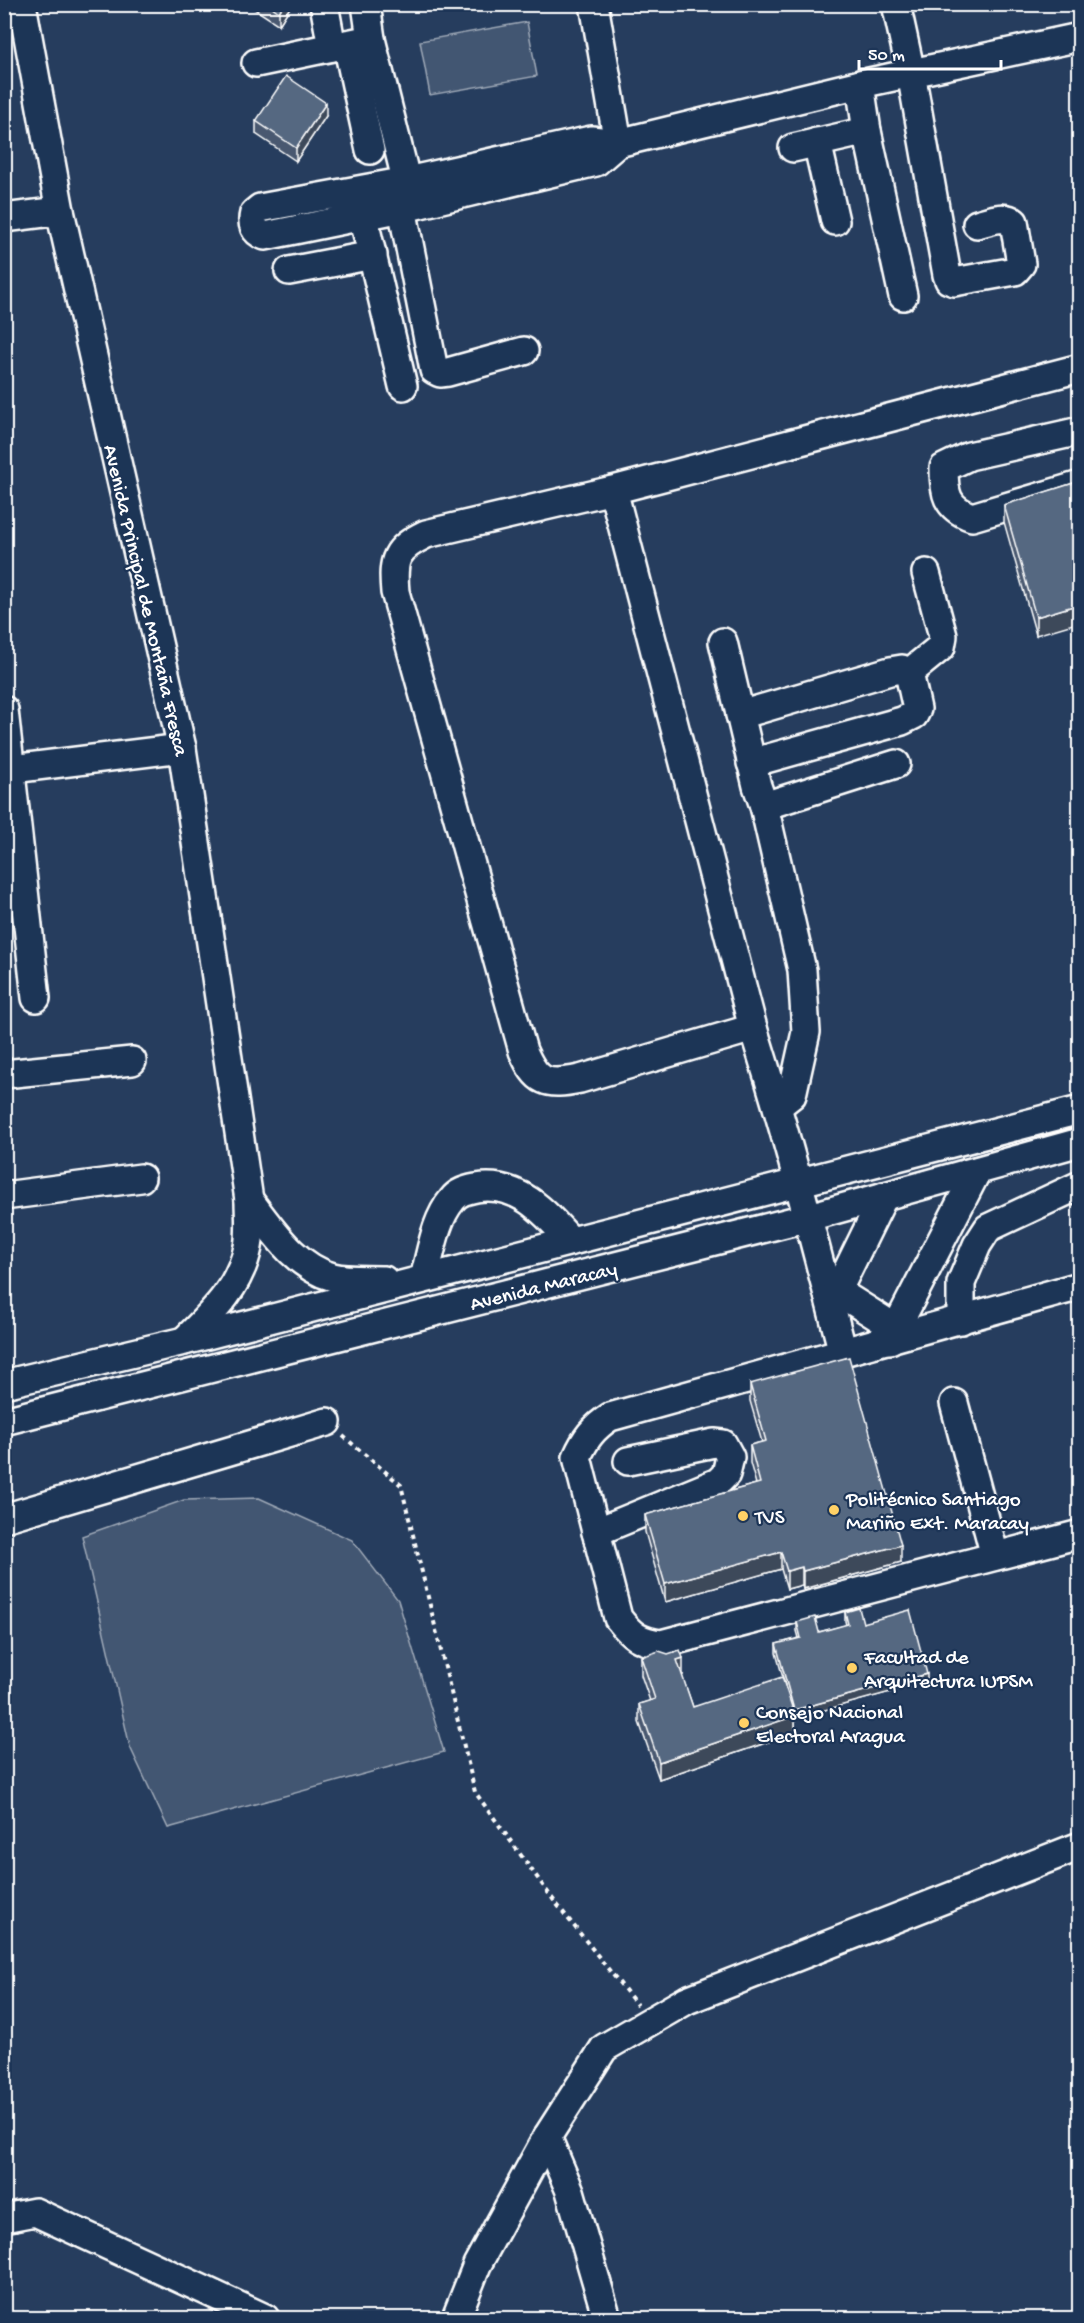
<svg xmlns="http://www.w3.org/2000/svg" width="1084" height="2323" font-family="'Gochi Hand',sans-serif">
<rect width="100%" height="100%" fill="#263d5e"/>
<filter id="ink" filterUnits="userSpaceOnUse"><feTurbulence type="fractalNoise" baseFrequency=".0167" numOctaves="2"/><feDisplacementMap in="SourceGraphic" scale="12" xChannelSelector="R" yChannelSelector="G"/><feConvolveMatrix kernelMatrix="1 2 1 2 8 2 1 2 1" color-interpolation-filters="sRGB"/></filter>
<g filter="url(#ink)">
<g fill="#425672" stroke="#a0aab8" stroke-width="1.5">
<polygon points="527,22 537,76 430,95 420,41"/>
<polygon points="259,1498 352,1540 398,1600 444,1752 168,1828 130,1747 82,1536 184,1500"/>
</g>
<g fill="none" stroke-linecap="round" stroke-linejoin="round">
<g stroke="#fff" stroke-width="32">
<g id="minor">
<path d="M 22,4 L 60,211 L 182,748 L 249,1200 C 249,1215 251,1232 248,1247 C 240,1287 212,1313 184,1341"/>
<polyline points="324,4 332,47"/>
<polyline points="366,4 371,39 411,199"/>
<polyline points="594,4 618,143"/>
<path d="M 896,4 L 911,73 L 947,275 L 949,280 L 954,282 L 1015,271 L 1021,264 L 1014,222 C 1004,214 989,221 977,224"/>
<polyline points="347,44 370,150"/>
<polyline points="256,63 371,39"/>
<polyline points="860,84 867,131 903,296"/>
<polyline points="817,142 835,221"/>
<path d="M 618,143 L 596,162 L 412,206 L 265,236 C 254,232 251,224 254,213 L 260,208 L 407,181 L 591,140 L 618,143 L 860,84 L 1080,37"/>
<polyline points="793,148 867,131"/>
<polyline points="402,208 434,370 440,373 448,372 524,351"/>
<polyline points="363,216 403,386"/>
<polyline points="4,218 60,211"/>
<polyline points="289,271 373,255"/>
<path d="M 1080,431 L 969,456 L 944,468 C 944,493 946,508 972,517 L 1080,485"/>
<path d="M 613,490 L 753,1028 C 787,1135 815,1244 843,1353"/>
<polyline points="723,642 757,786 764,806 802,970 806,1032 792,1095 778,1106"/>
<polyline points="909,673 941,647 943,636 926,573"/>
<polyline points="4,710 36,998"/>
<polyline points="740,715 890,671 902,669 909,673 917,709 914,715 902,721 751,763"/>
<polyline points="4,770 182,748"/>
<polyline points="764,806 896,764"/>
<path d="M 753,1028 L 580,1079 C 546,1086 537,1083 523,1051 L 395,592 C 392,559 395,549 426,534 L 613,490 L 1080,368"/>
<polyline points="4,1074 132,1061"/>
<polyline points="4,1196 141,1178"/>
<path d="M 249,1200 C 272,1229 295,1267 333,1277 C 348,1281 368,1279 384,1280"/>
<path d="M 424,1278 C 431,1253 435,1220 452,1200 C 458,1192 466,1190 476,1188 C 518,1181 545,1212 571,1241"/>
<path d="M 1080,1286 L 610,1417 C 593,1428 585,1439 577,1457 L 618,1618 C 632,1636 639,1641 661,1644 L 1080,1534"/>
<polyline points="837,1291 897,1329"/>
<polyline points="831,1304 884,1196"/>
<polyline points="961,1320 961,1283 977,1245 988,1228 1080,1185"/>
<polyline points="890,1340 977,1171"/>
<polyline points="4,1384 184,1341 1080,1110"/>
<polyline points="954,1403 995,1556"/>
<polyline points="4,1421 809,1217 1080,1142"/>
<polyline points="4,1518 327,1422"/>
<polyline points="596,1532 718,1482 726,1474 730,1457 723,1444 714,1443 628,1461"/>
<polyline points="547,2137 570,2191 607,2318"/>
<polyline points="4,2218 35,2212 265,2318"/>
<polyline points="456,2318 477,2265 547,2137 604,2048 687,2000 1080,1846"/>
</g>
</g>
<polyline stroke="#fff" stroke-width="4" stroke-dasharray="4.5 4.5" stroke-linecap="butt" points="343,1436 401,1485 475,1792 555,1902 637,2005"/>
<use href="#minor" stroke="#1d3557" stroke-width="27"/>
</g>
<g fill="#49596f" stroke="#fff" stroke-width="1.5">
<polygon points="247,4 292,4 279,25"/>
<polygon points="326,116 296,161 256,134 256,121"/>
<polygon points="1080,481 1036,635 1004,522 1004,505"/>
<polygon points="750,1384 901,1562 803,1589 802,1585 787,1589 781,1569 665,1602 645,1532 645,1515 756,1484 750,1463 750,1445 762,1442 750,1401"/>
<polygon points="1080,1396 1080,1423 1077,1414 1077,1397"/>
<polygon points="845,1612 863,1623 927,1682 795,1718 795,1733 659,1779 639,1722 639,1704 650,1701 641,1675 641,1657 683,1675 682,1676 693,1707 785,1685 776,1653 776,1644 799,1638 797,1631 797,1622 819,1632 846,1625 845,1621"/>
</g>
<g fill="#3c485a" stroke="#fff" stroke-width="1.5">
<polygon points="284,4 292,4 279,25 279,12"/>
<polygon points="326,103 326,116 296,161 296,148"/>
<polygon points="1080,604 1080,622 1036,635 1036,617"/>
<polygon points="901,1545 901,1562 803,1589 803,1571"/>
<polygon points="781,1552 781,1569 665,1602 665,1584"/>
<polygon points="802,1567 802,1585 787,1589 787,1571"/>
<polygon points="683,1658 683,1675 677,1678 677,1660"/>
<polygon points="927,1674 927,1682 795,1718 795,1733 659,1779 659,1762 794,1716 794,1710"/>
</g>
<g fill="#556781" stroke="#fff" stroke-width="1.5">
<polygon points="268,4 284,4 279,12"/>
<polygon points="286,76 326,103 296,148 256,121"/>
<polygon points="1080,481 1080,604 1036,617 1004,505"/>
<polygon points="849,1357 901,1545 803,1571 802,1567 787,1571 781,1552 665,1584 645,1515 760,1483 750,1445 766,1441 750,1384"/>
<polygon points="859,1608 863,1623 910,1610 927,1674 794,1710 776,1644 801,1638 797,1622 815,1617 819,1632 848,1624 845,1612"/>
<polygon points="680,1650 683,1658 677,1660 693,1707 782,1677 795,1716 659,1762 639,1704 655,1699 641,1657 659,1651 668,1654"/>
</g>
</g>
<g fill="#ffd166" stroke="#1d3557" stroke-width="2">
<circle cx="834" cy="1510" r="6"/>
<circle cx="743" cy="1516" r="6"/>
<circle cx="852" cy="1668" r="6"/>
<circle cx="744" cy="1723" r="6"/>
</g>
<g text-anchor="middle" stroke-width="4.5" stroke-linejoin="round" paint-order="stroke">
<g font-size="21" fill="#fff" stroke="#1d3557">
<text transform="translate(147 600) rotate(77)" y="7">Avenida Principal de Montaña Fresca</text>
<text transform="translate(543 1285) rotate(-14)" y="7">Avenida Maracay</text>
</g>
<g font-size="21" fill="#fff" stroke="#1d3557" text-anchor="start">
<text x="846" y="1505">Politécnico Santiago<tspan x="846" dy="24">Mariño Ext. Maracay</tspan></text>
<text x="755" y="1523">TVS</text>
<text x="864" y="1663">Facultad de<tspan x="864" dy="24">Arquitectura IUPSM</tspan></text>
<text x="756" y="1718">Consejo Nacional<tspan x="756" dy="24">Electoral Aragua</tspan></text>
</g>
</g>
<rect width="1084" height="2323" fill="none" stroke="#1d3557" stroke-width="24"/>
<rect x="12" y="12" width="1060" height="2299" fill="none" stroke="#fff" stroke-width="2" filter="url(#ink)"/>
<path d="M859 60v9h142v-9" fill="none" stroke="#ffffff" stroke-width="3"/>
<text x="868" y="60" font-size="18" fill="#ffffff" stroke="#1d3557" stroke-width="4.5" paint-order="stroke">50 m</text>
</svg>
